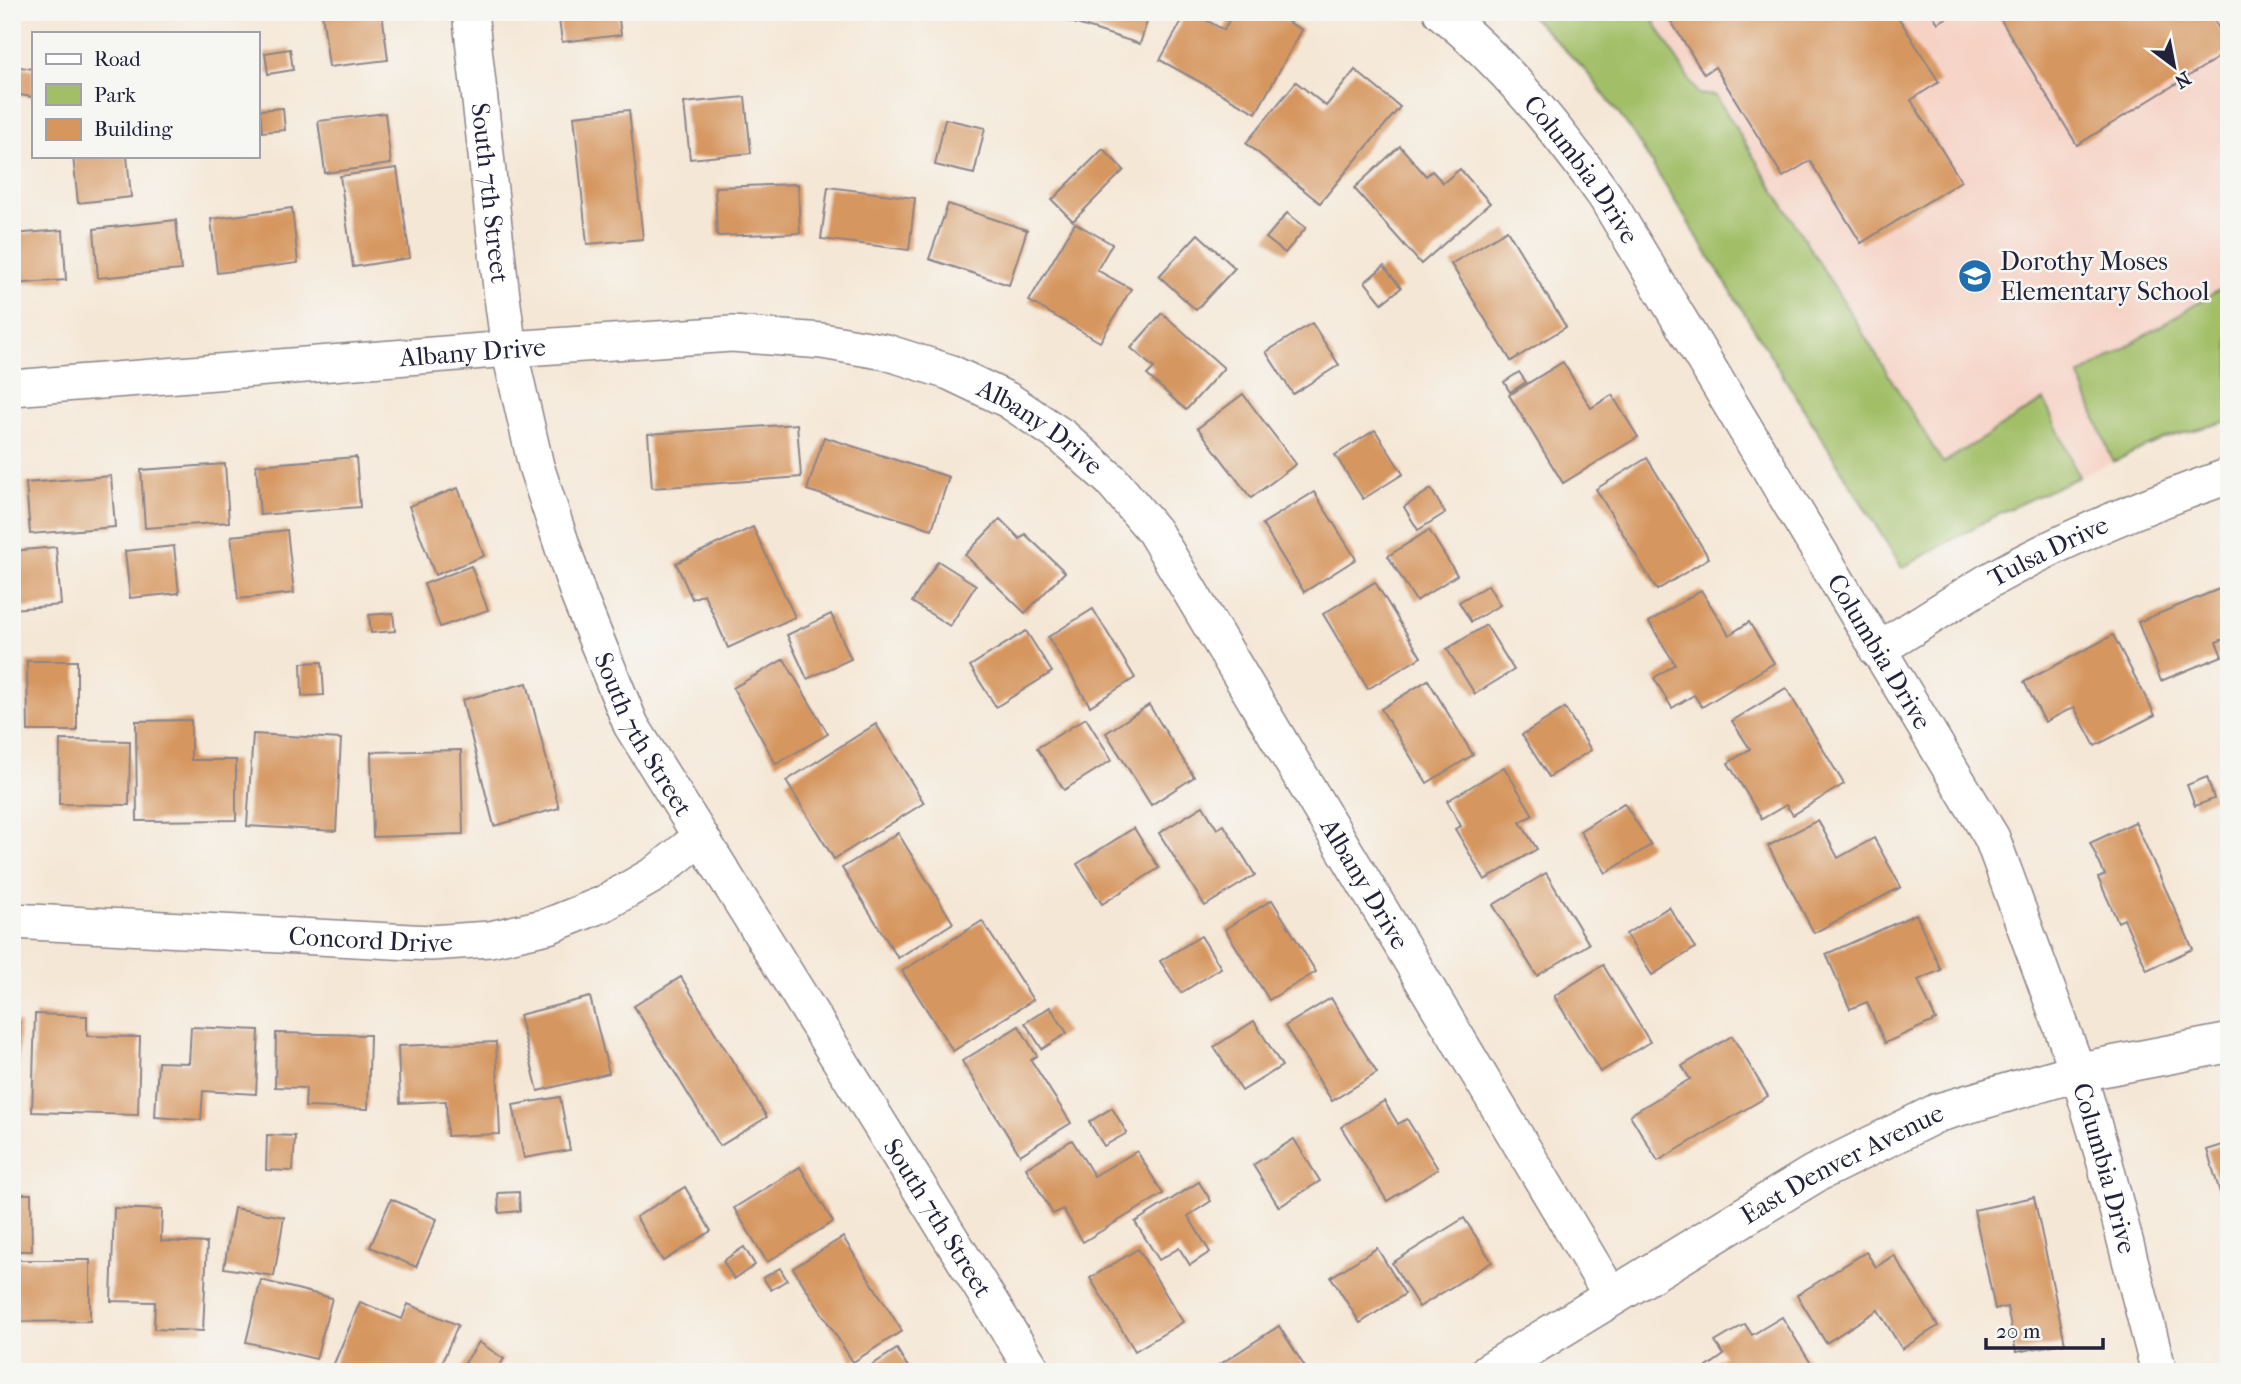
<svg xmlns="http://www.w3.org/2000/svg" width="2241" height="1384" font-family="'IM FELL French Canon',serif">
<rect width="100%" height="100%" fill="#f6f6f2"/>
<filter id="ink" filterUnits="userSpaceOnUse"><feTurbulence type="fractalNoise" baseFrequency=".0143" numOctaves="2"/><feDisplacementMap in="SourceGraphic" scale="14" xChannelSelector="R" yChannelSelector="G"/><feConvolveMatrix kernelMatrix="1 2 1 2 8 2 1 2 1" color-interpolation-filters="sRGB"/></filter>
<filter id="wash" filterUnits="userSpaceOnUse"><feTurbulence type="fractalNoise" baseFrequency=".00686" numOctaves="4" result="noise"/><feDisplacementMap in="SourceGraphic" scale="28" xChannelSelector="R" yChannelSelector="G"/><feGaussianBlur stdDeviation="1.57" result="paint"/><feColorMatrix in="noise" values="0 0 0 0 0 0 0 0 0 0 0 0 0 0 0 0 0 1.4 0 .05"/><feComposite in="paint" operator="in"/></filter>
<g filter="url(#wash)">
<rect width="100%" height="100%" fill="#f5e7d6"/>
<polygon fill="#f6d2c4" points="1527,12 2229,12 2229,421 2165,438 2079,477 2002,512 1902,568 1631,130 1585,70"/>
<g fill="#a2bf67" stroke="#627051" stroke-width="2">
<polygon points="1527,12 1652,12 1650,15 1698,94 1716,96 1943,463 2044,400 2079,477 2002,512 1902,568 1631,130 1585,70"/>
<polygon points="2229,284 2229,421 2165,438 2113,462 2079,376"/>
</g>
<g id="blocks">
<g fill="#d6965e">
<polygon points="322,12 382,12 388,60 329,67"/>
<polygon points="558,12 618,12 621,35 562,42"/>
<polygon points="1039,12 1150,12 1140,44"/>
<polygon points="1187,12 1192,12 1224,30 1233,12 1270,12 1302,30 1256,113 1160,60"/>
<polygon points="1679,12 1895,12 1939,82 1911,100 1961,181 1861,243 1810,161 1783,177 1715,67 1704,74 1669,18"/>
<polygon points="1931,12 1956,12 1938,23"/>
<polygon points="1996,12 2209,12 2229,45 2229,51 2077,145"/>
<polygon points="290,49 293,70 268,74 265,53"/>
<polygon points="14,66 33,69 33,97 12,94"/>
<polygon points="1355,70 1400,107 1320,203 1246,143 1296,82 1326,106"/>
<polygon points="745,97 751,153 690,159 684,103"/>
<polygon points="283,108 285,130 262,132 260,110"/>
<polygon points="629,110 643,239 587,244 574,116"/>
<polygon points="385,113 391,164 325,173 318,121"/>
<polygon points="945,119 985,128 974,174 935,165"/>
<polygon points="1400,146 1426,176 1432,171 1443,183 1460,169 1490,203 1421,264 1354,188"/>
<polygon points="1103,149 1124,170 1073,221 1052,200"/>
<polygon points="73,156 127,156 131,197 78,203"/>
<polygon points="397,168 410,258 353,267 340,176"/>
<polygon points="798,184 800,233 717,236 715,187"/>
<polygon points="828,187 915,198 909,250 821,239"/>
<polygon points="948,204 1027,230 1009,285 929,259"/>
<polygon points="292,208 298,263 217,273 211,219"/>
<polygon points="1287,213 1306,228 1285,253 1266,238"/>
<polygon points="176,220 181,270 98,278 94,229"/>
<polygon points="1075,223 1112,244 1097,270 1131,289 1100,342 1029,301"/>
<polygon points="63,230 66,280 12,284 12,234"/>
<polygon points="1507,230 1566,327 1511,361 1451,264"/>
<polygon points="1198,234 1235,268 1196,310 1159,276"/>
<polygon points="1384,266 1401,288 1382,303 1365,282"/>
<polygon points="1162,313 1224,368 1186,410 1147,375 1154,368 1131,348"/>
<polygon points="1312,323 1339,365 1293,394 1266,352"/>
<polygon points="1563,362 1591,408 1612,395 1638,437 1563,483 1509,395"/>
<polygon points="1519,372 1526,382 1510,392 1504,382"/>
<polygon points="1243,394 1296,464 1251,498 1198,428"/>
<polygon points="797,424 801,477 652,488 648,434"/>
<polygon points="1375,430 1403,474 1363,499 1335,455"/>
<polygon points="824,437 949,477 932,529 807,490"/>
<polygon points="356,457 360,507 260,515 256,465"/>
<polygon points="1647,458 1709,558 1657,590 1596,489"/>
<polygon points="225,464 229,522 145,528 141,470"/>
<polygon points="111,476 115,527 30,534 26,483"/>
<polygon points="458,488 484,556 435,575 409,506"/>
<polygon points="1431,489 1445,513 1418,530 1404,507"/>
<polygon points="1314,492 1356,559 1304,592 1262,524"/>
<polygon points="1000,519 1020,539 1025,534 1065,572 1025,613 965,555"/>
<polygon points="753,527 795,617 728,648 704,594 692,599 676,563"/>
<polygon points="287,530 294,593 238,599 231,536"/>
<polygon points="1429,530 1457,575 1416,601 1388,556"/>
<polygon points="174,546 179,593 130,598 125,551"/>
<polygon points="56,547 61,605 12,609 12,551"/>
<polygon points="938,561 976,585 950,626 912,602"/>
<polygon points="471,566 488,610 440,627 424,584"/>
<polygon points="1375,582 1421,657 1368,689 1323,614"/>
<polygon points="1488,585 1500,605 1471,622 1459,602"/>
<polygon points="2229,585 2229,637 2216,642 2222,656 2161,681 2138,622"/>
<polygon points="1701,590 1729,635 1749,622 1774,663 1702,707 1694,695 1672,708 1654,678 1675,664 1649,622"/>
<polygon points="1093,609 1135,678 1090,706 1048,637"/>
<polygon points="393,613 395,631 371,633 369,615"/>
<polygon points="831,614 851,659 807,679 787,635"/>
<polygon points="1486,625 1514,670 1475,694 1447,649"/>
<polygon points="1026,631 1052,672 996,707 970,666"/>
<polygon points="2113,635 2155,715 2095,746 2074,707 2045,722 2024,682"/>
<polygon points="784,659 828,734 776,764 733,688"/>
<polygon points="27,661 77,661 77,731 28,731"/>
<polygon points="322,662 324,695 302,696 301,663"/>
<polygon points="1428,680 1473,755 1427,783 1381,709"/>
<polygon points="527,683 559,808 494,826 462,700"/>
<polygon points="1786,688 1844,784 1793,815 1786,805 1762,819 1728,763 1750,749 1732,721"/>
<polygon points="1149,705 1194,777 1151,805 1106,733"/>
<polygon points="1565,708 1591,750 1549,777 1522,735"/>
<rect x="12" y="716" width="3" height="43"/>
<polygon points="1086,718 1112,760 1064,790 1037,748"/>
<polygon points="191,720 191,760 236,760 236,820 137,821 136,721"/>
<polygon points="876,724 924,803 834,859 786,781"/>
<polygon points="253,734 341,739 336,831 247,826"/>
<polygon points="60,740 130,741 129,805 59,804"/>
<polygon points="461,750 463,834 373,837 371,752"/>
<polygon points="1504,767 1533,815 1520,822 1537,849 1485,880 1455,829 1461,826 1447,801"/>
<polygon points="2207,777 2214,799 2195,806 2187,785"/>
<polygon points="1624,803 1651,845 1606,873 1580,831"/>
<polygon points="1203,806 1217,829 1224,825 1255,875 1205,906 1159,833"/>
<polygon points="1818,820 1838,858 1874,838 1901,887 1814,933 1768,846"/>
<polygon points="2135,822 2193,949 2147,970 2124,919 2118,922 2098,878 2105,875 2090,843"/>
<polygon points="1134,828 1159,868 1102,904 1077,864"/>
<polygon points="898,833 953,923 898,958 842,868"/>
<polygon points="1546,873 1589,944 1537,976 1493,905"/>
<polygon points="1272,900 1316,972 1269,1000 1225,929"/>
<polygon points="1669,907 1695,948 1652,975 1626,934"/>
<polygon points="1916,914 1941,970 1918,980 1936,1020 1885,1043 1867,1002 1850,1009 1826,954"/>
<polygon points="982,921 1033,1000 953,1051 902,971"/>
<polygon points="1201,936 1221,968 1181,993 1160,961"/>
<polygon points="1603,965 1650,1042 1600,1072 1554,996"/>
<polygon points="681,977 767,1117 720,1146 634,1006"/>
<polygon points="590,997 609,1073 538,1091 519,1015"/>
<polygon points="1331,998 1377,1073 1332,1101 1285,1026"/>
<polygon points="1050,1007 1067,1033 1042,1049 1025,1023"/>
<polygon points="35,1014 87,1016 87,1036 140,1037 138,1115 32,1112"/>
<polygon points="1254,1021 1282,1066 1242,1091 1214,1047"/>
<polygon points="12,1022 20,1023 16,1123 12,1122"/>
<polygon points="1019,1026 1037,1056 1031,1060 1071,1123 1020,1155 962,1061"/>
<polygon points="191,1027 259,1030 256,1094 203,1091 201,1120 155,1117 158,1062 189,1063"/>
<polygon points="276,1033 370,1035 368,1109 305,1107 306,1088 275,1087"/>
<polygon points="1732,1036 1768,1096 1658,1161 1630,1115 1690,1079 1682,1066"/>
<polygon points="496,1042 500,1134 447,1136 446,1101 400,1103 398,1046"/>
<polygon points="560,1097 570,1150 524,1158 513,1105"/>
<polygon points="1384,1101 1398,1124 1407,1119 1438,1169 1387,1201 1341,1127"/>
<polygon points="1112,1108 1127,1133 1104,1146 1089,1122"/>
<polygon points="267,1135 295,1136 293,1171 266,1170"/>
<polygon points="1294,1139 1320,1181 1279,1207 1253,1165"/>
<polygon points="1072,1140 1094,1176 1137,1151 1163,1194 1083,1242 1063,1209 1053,1214 1026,1168"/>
<polygon points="2229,1143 2229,1219 2228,1219 2207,1150"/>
<polygon points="800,1167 833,1222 767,1262 734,1208"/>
<polygon points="1199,1182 1211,1201 1188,1216 1210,1252 1190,1265 1179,1248 1159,1260 1135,1222"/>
<polygon points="685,1187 711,1231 663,1261 636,1217"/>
<polygon points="519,1192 520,1211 499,1213 498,1193"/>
<polygon points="12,1194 31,1194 32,1251 12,1251"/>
<polygon points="2034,1197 2065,1343 2016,1352 2007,1307 1995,1309 1974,1210"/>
<polygon points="391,1199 437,1219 416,1267 370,1247"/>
<polygon points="114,1208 162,1210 161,1241 207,1243 203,1331 154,1329 155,1302 111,1301"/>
<polygon points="234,1208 284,1217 274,1276 224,1268"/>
<polygon points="1464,1218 1492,1262 1419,1307 1392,1263"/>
<polygon points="843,1237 902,1331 853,1362 793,1268"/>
<polygon points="744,1247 755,1265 734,1279 723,1261"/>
<polygon points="1377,1248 1405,1294 1360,1323 1331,1277"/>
<polygon points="1138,1249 1183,1322 1135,1351 1090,1278"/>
<polygon points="1866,1252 1876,1267 1894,1255 1938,1326 1902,1349 1878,1310 1826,1343 1797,1295"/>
<polygon points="12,1260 90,1260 90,1321 12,1322"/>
<polygon points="780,1268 787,1280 771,1290 763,1278"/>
<polygon points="261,1280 332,1298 316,1359 246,1342"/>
<polygon points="360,1302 402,1319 408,1304 458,1325 438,1372 347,1372 333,1366"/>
<polygon points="1782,1317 1810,1362 1795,1372 1711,1372 1707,1367 1724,1355 1715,1342 1745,1324 1752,1335"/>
<polygon points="1279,1326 1308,1372 1208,1372"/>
<polygon points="479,1342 504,1359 495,1372 459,1372"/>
<polygon points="897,1349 911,1372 861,1372"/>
</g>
</g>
</g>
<g filter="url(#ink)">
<use href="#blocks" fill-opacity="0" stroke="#8c8488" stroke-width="2"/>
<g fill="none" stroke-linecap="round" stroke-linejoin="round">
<g stroke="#8c8488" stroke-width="38">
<g id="minor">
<path id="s1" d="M 470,12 L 502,297 L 509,349 L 536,466 L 579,597 L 631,725 L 1034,1372"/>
<path id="s2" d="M 1441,12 C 1505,64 1557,129 1605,196 L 1992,838 L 2078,1072 L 2105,1163 L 2159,1372"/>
<path id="s3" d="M 12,388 L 509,349 L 732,334 L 822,341 L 886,352 L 949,372 L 1008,400 L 1063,437 L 1111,480 L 1154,531 L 1612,1297"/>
<path id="s4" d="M 1877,650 C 1916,627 1953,602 1992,579 C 2067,537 2147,504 2229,476"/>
<path id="s5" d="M 12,921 L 430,943 L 490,939 L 548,926 L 603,904 L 655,874 L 701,837"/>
</g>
</g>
<g stroke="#8c8488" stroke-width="41">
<g id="tertiary">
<path id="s6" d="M 1489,1372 L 1814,1174 L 1937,1113 L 2078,1072 L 2229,1043"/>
</g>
</g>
<use href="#minor" stroke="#fff" stroke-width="35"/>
<use href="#tertiary" stroke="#fff" stroke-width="38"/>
</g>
</g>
<defs>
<g id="school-disc" transform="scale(1.75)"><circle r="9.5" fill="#1f6fb2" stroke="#f6f6f2"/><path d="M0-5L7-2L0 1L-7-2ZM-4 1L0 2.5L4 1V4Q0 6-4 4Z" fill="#fff"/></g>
</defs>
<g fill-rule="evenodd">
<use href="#school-disc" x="1975" y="276"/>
</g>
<g text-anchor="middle" stroke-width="5" stroke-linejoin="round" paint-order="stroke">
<g font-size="26" fill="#22223b" stroke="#f6f6f2">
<text dy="9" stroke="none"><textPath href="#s2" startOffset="212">Columbia Drive</textPath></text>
<text dy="9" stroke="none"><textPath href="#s1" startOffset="182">South 7th Street</textPath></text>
<text dy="9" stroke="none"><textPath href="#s3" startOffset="462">Albany Drive</textPath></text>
<text dy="9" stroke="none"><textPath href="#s3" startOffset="1050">Albany Drive</textPath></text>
<text dy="9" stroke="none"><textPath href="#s4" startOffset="198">Tulsa Drive</textPath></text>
<text dy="9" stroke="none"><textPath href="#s2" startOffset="779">Columbia Drive</textPath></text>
<text dy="9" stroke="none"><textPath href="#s1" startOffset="749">South 7th Street</textPath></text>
<text dy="9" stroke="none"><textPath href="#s3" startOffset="1617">Albany Drive</textPath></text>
<text dy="9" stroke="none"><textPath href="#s5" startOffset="359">Concord Drive</textPath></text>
<text dy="9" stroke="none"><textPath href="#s6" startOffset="410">East Denver Avenue</textPath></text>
<text dy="9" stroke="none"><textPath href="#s2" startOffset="1346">Columbia Drive</textPath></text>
<text dy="9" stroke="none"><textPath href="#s1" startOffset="1316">South 7th Street</textPath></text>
</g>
<g font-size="26" fill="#22223b" stroke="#f6f6f2" text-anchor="start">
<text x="2000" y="270">Dorothy Moses<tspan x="2000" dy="30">Elementary School</tspan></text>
</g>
</g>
<rect width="2241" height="1384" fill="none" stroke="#f6f6f2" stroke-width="42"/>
<rect x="32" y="32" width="228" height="126" fill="#f6f6f2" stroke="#a1a1a9" stroke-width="2"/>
<rect x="46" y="54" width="35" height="10" fill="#ffffff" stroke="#a1a1a9" stroke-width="2"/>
<text x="94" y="66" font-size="21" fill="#22223b">Road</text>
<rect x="46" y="84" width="35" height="21" fill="#a2bf67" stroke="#a1a1a9" stroke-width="2"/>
<text x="94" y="102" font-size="21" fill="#22223b">Park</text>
<rect x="46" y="119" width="35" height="21" fill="#d6965e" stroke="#a1a1a9" stroke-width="2"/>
<text x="94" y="136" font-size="21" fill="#22223b">Building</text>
<g transform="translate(2174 66) rotate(148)" stroke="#f6f6f2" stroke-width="5" paint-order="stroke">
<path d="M0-5L12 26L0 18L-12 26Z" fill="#22223b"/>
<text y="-10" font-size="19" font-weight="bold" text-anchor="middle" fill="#22223b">N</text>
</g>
<path d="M1986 1338v10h117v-10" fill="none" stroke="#22223b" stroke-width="3.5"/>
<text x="1996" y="1338" font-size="21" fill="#22223b" stroke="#f6f6f2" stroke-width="5" paint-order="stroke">20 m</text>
</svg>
